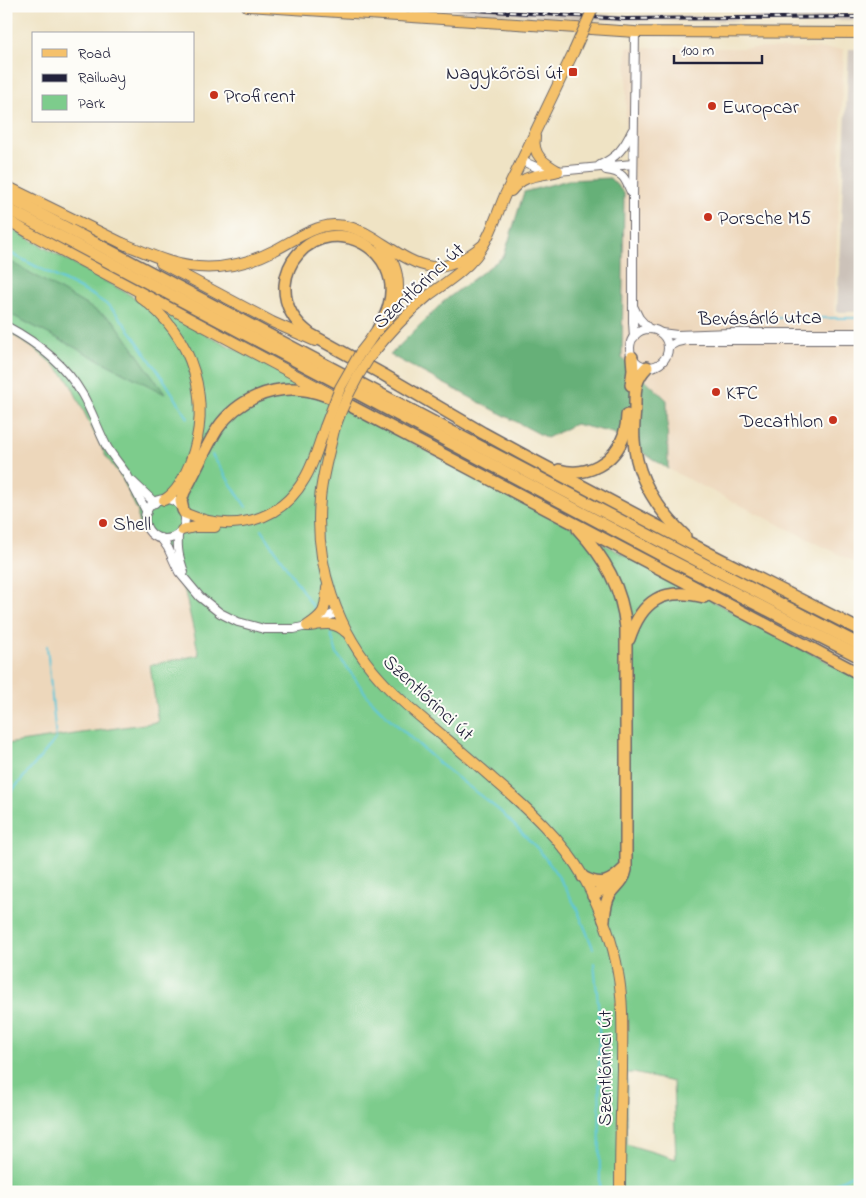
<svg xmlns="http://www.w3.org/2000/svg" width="866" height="1198" font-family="'Indie Flower',sans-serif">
<rect width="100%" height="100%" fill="#fdfcf7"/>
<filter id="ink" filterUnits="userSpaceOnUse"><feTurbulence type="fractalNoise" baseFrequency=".02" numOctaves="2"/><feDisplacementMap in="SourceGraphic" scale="10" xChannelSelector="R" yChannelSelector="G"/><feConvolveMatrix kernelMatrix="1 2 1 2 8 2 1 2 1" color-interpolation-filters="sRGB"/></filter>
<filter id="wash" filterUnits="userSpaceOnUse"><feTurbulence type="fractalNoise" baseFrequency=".0096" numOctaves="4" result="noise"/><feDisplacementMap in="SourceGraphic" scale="20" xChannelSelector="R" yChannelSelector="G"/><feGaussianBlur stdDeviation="1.12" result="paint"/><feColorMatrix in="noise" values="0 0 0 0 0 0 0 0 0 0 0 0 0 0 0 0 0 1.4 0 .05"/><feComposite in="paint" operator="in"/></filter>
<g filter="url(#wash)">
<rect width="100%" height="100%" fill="#efe3c4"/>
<g fill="#edd7bb">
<polygon points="627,47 844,49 834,315 860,315 860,565 668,469 667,400 622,358"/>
<polygon points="6,330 36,350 56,367 69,381 105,455 122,478 138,512 138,521 143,533 153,541 164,554 172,573 185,592 199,656 159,722 6,744"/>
</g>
<g fill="#ccc2b9">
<polygon points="376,6 447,6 625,16 860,15 860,20 625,21"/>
<polygon points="849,49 860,49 860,312 837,312"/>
</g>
<path fill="#7dcc8c" stroke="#507764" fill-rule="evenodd" d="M 6,226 L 134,297 L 147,306 L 164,313 L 251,357 L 285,376 L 860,679 L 860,1192 L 6,1192 L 6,744 L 158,722 L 150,665 L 199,655 L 185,592 L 172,573 L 164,554 L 153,541 L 143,533 L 138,521 L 138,512 L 122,478 L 105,455 L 69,381 L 56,367 L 36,350 L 6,330 ZM 627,1073 L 634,1073 L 673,1082 L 676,1159 L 626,1144 Z"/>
<g fill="#66b078" stroke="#44695a">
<polygon points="610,178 624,193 622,358 667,400 668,469 613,433 575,424 547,438 390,355 444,301 504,256 524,192 568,180"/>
<polygon points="6,259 114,321 165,394 6,312"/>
</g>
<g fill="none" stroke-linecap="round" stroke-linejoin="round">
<g stroke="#5fc7db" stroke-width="2">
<polyline points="6,251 94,296 109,306 117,314 130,331 166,383 188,418"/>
<polyline points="743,318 860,318"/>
<polyline points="212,455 246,507"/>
<polyline points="262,530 315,610"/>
<polyline points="331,634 337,654 369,698 389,718 440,764 500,811 537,848 551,866 564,885 577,909 593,948"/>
<polyline points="6,798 56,739 47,646"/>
<polyline points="594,963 599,1013 600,1192"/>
<polyline points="819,1192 860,1171"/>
</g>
</g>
</g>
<g filter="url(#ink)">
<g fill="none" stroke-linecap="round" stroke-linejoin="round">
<g stroke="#6a666b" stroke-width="10">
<g id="minor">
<polyline points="522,161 536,167 558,171 633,164"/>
<path d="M 600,165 C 617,157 624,148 632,131"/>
<path d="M 606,170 C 623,172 625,178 631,192"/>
<polyline points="633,306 639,318 649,329"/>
<path d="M 6,326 C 36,342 65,364 82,394 C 92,411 98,430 107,447 C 113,457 121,466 127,475 C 134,487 140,500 147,512"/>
<circle cx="649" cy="348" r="19"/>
<polyline points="661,333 677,335 730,333 860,333"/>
<polyline points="634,337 633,322 633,197 635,32"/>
<polyline points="668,347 677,342 686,340 860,340"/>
<polyline points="133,482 155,503"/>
<circle cx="165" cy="519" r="20"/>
<path d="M 178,535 C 177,551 179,557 184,572"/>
<polyline points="161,538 168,548 179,572 200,597 220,613 238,622 264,629 294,629 307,626 338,612"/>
</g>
</g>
<g stroke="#6a666b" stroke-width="12">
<g id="major">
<polyline points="247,6 635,32 860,33"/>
<path d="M 535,137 C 532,155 544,163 558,171"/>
<polyline points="6,186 126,245"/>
<path d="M 511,191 C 525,173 538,177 558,171"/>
<polyline points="6,219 31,234 329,393"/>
<path d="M 122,243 C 137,249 152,256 168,261 C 205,273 240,268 275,250 C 293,241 313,226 334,225 C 348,225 363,231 374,238 C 417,265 436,283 482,246"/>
<polyline points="161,263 272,322 315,341"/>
<path d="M 140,297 C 194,336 213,401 190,463 C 184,477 178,492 164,500"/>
<path d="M 360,353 C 366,346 371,339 376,331 C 379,327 384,324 387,320 C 399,304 401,283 394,265 C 391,258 386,251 382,245"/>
<path d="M 369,358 C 387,335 406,314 429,295 C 445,283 463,272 476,256 C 490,238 496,216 505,195 C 528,147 551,99 574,51"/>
<path d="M 334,430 C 329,453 322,475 320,499 C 314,564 337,632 381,680 C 398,699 417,714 436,730 C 455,746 474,762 493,779 C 527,808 562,839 584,878 C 600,908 613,940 618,973 C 624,1005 622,1037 622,1069 C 621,1110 620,1151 620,1192"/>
<path d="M 184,513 C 230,533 279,524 305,478 C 314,463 319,444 325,427"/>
<polyline points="182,530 195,527 215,527"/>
<path d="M 307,626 C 326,613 325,611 327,588"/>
<path d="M 309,626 C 325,624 334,621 346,632"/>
</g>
</g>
<g stroke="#6a666b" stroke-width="14">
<g id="highway">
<path d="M 6,196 C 291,346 574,498 860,645"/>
<polyline points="6,208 338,383 676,563 860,657"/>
<path d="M 378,329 C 382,322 387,314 389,305 C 404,251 336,212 298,254 C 290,263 286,273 285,285 C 284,305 294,322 310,334 L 384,375 L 483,433 L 529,458 L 716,557 L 860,630"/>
<path d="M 647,367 C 634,380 635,392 635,409 C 634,420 633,430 634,440 C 636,478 659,511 685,536"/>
<polyline points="631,385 633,370 632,357"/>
<path d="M 559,470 C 587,478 615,462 624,435 C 626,428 627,422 627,415"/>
<path d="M 183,510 L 181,501 L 184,492 C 196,471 205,448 218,428 C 237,400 272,385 305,390 C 320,392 335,399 349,405 L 860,674"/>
<path d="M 578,529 C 605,558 622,588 626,628 L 626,870 C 624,881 617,885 611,893 C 605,901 605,911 604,920"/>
<path d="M 629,639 C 642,600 663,587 704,597"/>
<path d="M 583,877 C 601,887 610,883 624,869"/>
<polyline points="593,896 598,892 614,883"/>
</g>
</g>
<use href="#minor" stroke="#fff" stroke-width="8"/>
<use href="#major" stroke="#f5c16b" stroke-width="10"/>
<use href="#highway" stroke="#f5c16b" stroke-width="11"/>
<g stroke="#22223b" stroke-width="4">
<polyline id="rail" points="411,6 625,19 860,17"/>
</g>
<use href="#rail" stroke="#fdfcf7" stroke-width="2" stroke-dasharray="5.5" stroke-linecap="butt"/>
<g stroke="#6a666b" stroke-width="12" stroke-linecap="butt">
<g id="major-bridge">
<polyline points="574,51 594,6"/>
<polyline points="325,427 340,388 360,353"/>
<path d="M 334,430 C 343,404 354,381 369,358"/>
</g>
</g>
<use href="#major-bridge" stroke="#f5c16b" stroke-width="10"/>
</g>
</g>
<g fill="#c8321e" stroke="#fdfcf7" stroke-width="2">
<rect x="568" y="67" width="10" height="10" rx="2.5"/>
<circle cx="214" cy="95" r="5"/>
<circle cx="712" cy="106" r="5"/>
<circle cx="708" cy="217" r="5"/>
<circle cx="716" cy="392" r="5"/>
<circle cx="833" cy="420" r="5"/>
<circle cx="103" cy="523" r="5"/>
</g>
<g text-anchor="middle" stroke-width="4" stroke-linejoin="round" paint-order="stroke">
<g font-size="20" fill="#22223b" stroke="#fdfcf7" text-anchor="start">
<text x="563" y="79" text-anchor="end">Nagykőrösi út</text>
<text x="224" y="102">Profirent</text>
<text x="722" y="113">Europcar</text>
<text x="718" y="224">Porsche M5</text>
<text x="726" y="399">KFC</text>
<text x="823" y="427" text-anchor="end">Decathlon</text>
<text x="113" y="530">Shell</text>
</g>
<g font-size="20" fill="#22223b" stroke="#fdfcf7">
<text transform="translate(418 285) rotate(-43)" y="7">Szentlőrinci út</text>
<text transform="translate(760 317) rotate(-1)" y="7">Bevásárló utca</text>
<text transform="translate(429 697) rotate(43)" y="7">Szentlőrinci út</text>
<text transform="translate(604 1068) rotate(-90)" y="7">Szentlőrinci út</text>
</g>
</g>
<rect width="866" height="1198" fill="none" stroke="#fdfcf7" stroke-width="25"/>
<rect x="32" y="32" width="162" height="90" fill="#fdfcf7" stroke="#a5a5ac"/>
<rect x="42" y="49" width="25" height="8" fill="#f5c16b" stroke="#a5a5ac"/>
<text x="78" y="58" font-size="15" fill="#22223b">Road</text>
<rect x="42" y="74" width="25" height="8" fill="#22223b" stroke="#a5a5ac"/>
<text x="78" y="82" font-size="15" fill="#22223b">Railway</text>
<rect x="42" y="95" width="25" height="15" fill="#7dcc8c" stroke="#a5a5ac"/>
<text x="78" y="108" font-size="15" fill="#22223b">Park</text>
<path d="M674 55v8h88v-8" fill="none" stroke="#22223b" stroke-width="2.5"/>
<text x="681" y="55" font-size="15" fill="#22223b" stroke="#fdfcf7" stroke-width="4" paint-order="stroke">100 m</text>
</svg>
